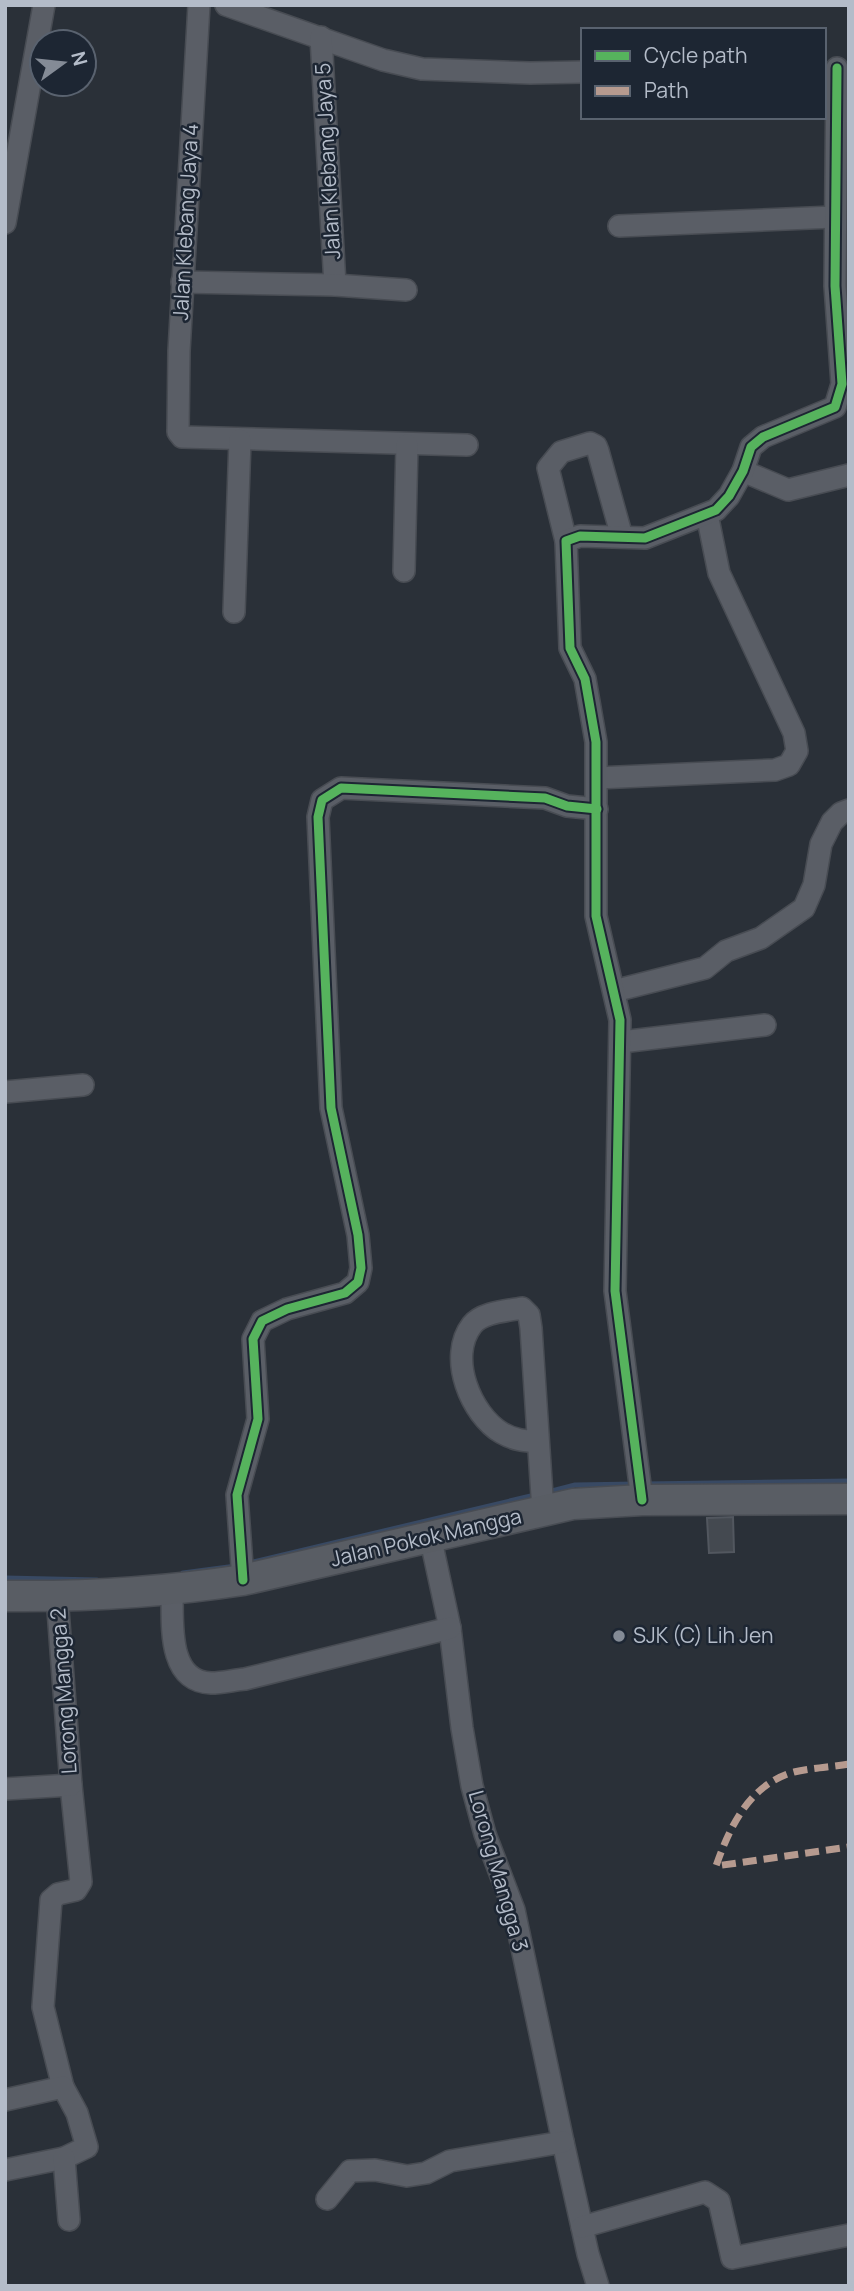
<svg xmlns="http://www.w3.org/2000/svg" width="854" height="2291" font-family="Manrope,sans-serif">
<rect width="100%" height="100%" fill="#2a3038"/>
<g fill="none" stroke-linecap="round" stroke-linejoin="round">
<g stroke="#384963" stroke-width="5">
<polyline points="645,1484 849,1481"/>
<polyline points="548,1492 575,1485 636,1484"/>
<polyline points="245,1564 535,1495"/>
<polyline points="183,1573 236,1566"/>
<polyline points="5,1578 97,1580"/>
</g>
</g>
<polygon fill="#444950" stroke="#52575f" stroke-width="2" points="733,1517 734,1552 709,1553 707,1518"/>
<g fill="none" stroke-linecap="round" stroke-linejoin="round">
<g stroke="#484c53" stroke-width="24">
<g id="street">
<polyline points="199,5 179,351 178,432 182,437 467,445"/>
<polyline points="226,5 383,60 422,69 530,73 583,72"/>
<polyline points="321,37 335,285"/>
<polyline points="5,223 44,5"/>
<polyline points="619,226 834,217"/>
<polyline points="182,282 335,285 406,290"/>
<polyline points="743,471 788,490 849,475"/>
<polyline points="566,541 548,468 561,452 590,443 596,446 598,451 622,537"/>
<polyline points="404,571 407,445"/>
<polyline points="234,612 240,440"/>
<polyline points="597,778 775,770 789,765 797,751 794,733 719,573 707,514"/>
<polyline points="614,991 705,968 726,951 761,938 804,908 814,885 821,844 832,822 841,813 849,810"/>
<polyline points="621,1042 765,1025"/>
<polyline points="5,1092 83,1085"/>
<path d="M 538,1442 C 525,1441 514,1440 502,1433 C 471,1415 447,1357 472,1325 C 482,1312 507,1311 522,1308 L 529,1315 L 531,1328 L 543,1511"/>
<polyline points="642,1500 615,1291 620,1020 596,916 596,742 585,679 570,648 566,541 580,536 645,538 716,510 729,496 743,471 751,447 763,437 835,407 842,384 835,286 837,68"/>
<polyline points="430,1536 450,1628 462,1728 472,1786 485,1834 514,1910 563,2142 588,2254 598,2286"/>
<polyline points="243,1580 237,1495 258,1419 253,1339 262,1321 287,1309 345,1293 358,1282 361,1268 358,1235 331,1108 318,817 322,800 341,788 545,798 567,806 597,809"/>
<path d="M 172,1590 C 173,1621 166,1681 211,1683 C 222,1683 234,1680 245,1679 L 450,1628"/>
<polyline points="57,1596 71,1785 81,1882 76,1890 58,1894 51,1900 43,2007 63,2087"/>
<polyline points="5,1789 71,1785"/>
<polyline points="5,2100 63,2087 77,2113 87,2147 64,2158 5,2170"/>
<polyline points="64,2158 69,2220"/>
<polyline points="327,2199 350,2171 375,2170 407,2176 426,2173 450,2161 563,2142"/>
<polyline points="582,2227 705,2192 719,2201 732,2258 849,2235"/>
</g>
</g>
<g stroke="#484c53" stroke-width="33">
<path id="secondary" d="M 5,1596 C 85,1597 164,1592 243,1580 L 573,1504 L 642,1500 L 849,1499"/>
</g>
<use href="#street" stroke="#5a5e66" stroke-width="21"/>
<use href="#secondary" stroke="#595d64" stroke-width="30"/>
<path stroke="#b69a8f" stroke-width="7" stroke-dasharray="14 7" stroke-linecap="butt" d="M 849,1764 C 831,1767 811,1768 794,1772 C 750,1784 730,1826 716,1866 L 849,1847"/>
<g stroke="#1d2633" stroke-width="13">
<g id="cycleway">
<polyline points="642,1500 615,1291 620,1020 596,916 596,742 585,679 570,648 566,541 580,536 645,538 716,510 729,496 743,471 751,447 763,437 835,407 842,384 835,286 837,68"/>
<polyline points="243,1580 237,1495 258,1419 253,1339 262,1321 287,1309 345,1293 358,1282 361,1268 358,1235 331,1108 318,817 322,800 341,788 545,798 567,806 597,809"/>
</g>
</g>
<use href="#cycleway" stroke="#56b35d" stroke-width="9"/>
</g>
<circle fill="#848b96" stroke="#1d2633" stroke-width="2.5" cx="619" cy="1636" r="7"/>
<g text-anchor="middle" stroke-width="5" stroke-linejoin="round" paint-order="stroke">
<g font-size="21" fill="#b4bcc9" stroke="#1d2633">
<text transform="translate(328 161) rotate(-93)" y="7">Jalan Klebang Jaya 5</text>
<text transform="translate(186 222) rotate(-87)" y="7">Jalan Klebang Jaya 4</text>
<text transform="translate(426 1538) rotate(-13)" y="7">Jalan Pokok Mangga</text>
<text transform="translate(64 1691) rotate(-94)" y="7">Lorong Mangga 2</text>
<text transform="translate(498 1871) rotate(74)" y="7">Lorong Mangga 3</text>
</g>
<g font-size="21" fill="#b4bcc9" stroke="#1d2633" text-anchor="start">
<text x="633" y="1643">SJK (C) Lih Jen</text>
</g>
</g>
<rect width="854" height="2291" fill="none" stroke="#b4bcc9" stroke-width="14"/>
<rect x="581" y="28" width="245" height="91" fill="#1d2633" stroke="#59626f" stroke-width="2"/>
<rect x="595" y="51" width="35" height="10" fill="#56b35d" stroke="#59626f" stroke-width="2"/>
<text x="644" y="63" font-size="21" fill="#b4bcc9">Cycle path</text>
<rect x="595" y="86" width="35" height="10" fill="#b69a8f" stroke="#59626f" stroke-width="2"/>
<text x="644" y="98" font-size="21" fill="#b4bcc9">Path</text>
<g transform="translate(63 63) rotate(75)"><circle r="33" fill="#1d2633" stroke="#59626f" stroke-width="2"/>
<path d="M0-5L12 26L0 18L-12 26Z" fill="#848b96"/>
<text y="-10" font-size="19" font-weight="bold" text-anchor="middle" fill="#b4bcc9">N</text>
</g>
</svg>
